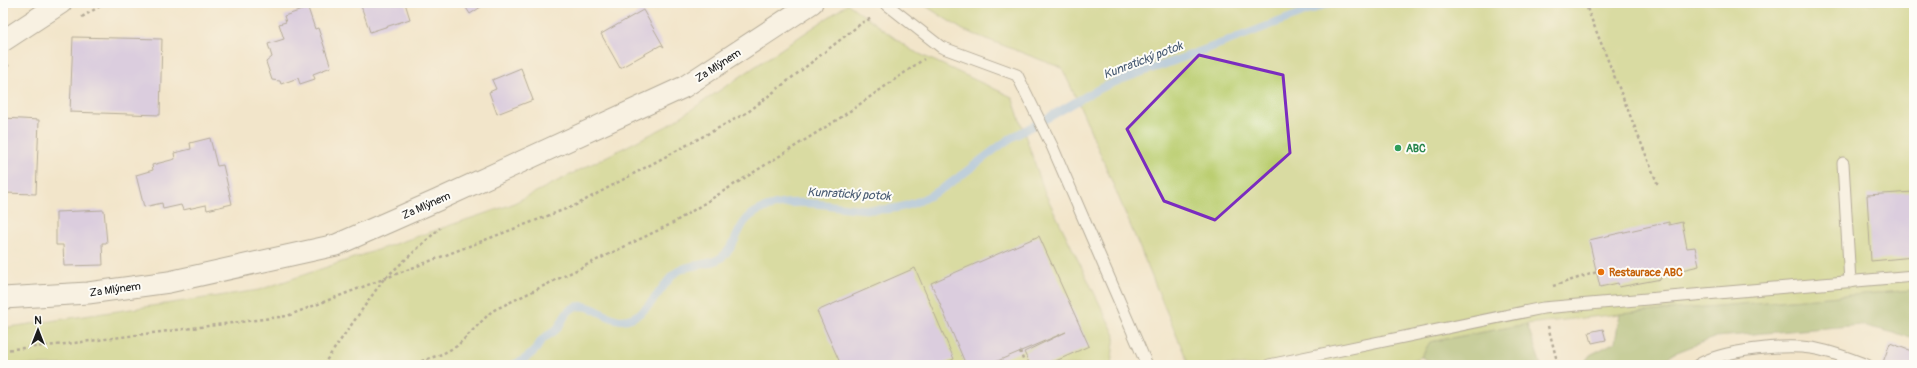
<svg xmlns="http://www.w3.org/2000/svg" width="1917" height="368" font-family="Pangolin,sans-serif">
<rect width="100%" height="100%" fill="#fdfcf7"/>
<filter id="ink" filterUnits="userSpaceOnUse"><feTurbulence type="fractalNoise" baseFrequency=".025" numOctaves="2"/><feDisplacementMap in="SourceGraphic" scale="8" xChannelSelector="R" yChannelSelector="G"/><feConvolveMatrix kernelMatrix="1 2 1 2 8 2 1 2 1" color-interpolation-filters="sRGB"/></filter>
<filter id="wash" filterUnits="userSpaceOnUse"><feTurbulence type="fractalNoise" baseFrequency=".012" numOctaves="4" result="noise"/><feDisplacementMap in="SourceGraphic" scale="16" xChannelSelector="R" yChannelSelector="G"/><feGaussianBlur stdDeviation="0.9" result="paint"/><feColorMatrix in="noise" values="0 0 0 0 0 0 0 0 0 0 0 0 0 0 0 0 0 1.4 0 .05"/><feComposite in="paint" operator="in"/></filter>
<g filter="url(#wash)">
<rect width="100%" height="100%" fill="#f2e5cb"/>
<g fill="#bbce71" stroke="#6c7546">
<polygon points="921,3 1914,3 1914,290 1620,314 1527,324 1430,342 1421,357 1396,365 1189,365 1084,115 1062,68 963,30"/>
<polygon points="848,4 911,50 1012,97 1045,193 1115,335 1111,365 3,365 3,328 259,290 510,205 667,126"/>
</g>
<g fill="#94b163" stroke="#586640">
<polygon points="1914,290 1914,338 1862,325 1716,337 1672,354 1660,365 1582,365 1590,355 1615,342 1620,314"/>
<polygon points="1527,324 1541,365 1439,365 1421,357 1430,342"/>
</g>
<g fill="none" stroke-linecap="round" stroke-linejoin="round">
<path stroke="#82b3ee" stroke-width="8" d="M 513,365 C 522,361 530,356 536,349 C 539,345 540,341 544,338 C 549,334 556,332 559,326 C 564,319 565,312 573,308 C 590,300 605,320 622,320 C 646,319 659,289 674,274 C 688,262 708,268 722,257 C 740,243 735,221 760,210 C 808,189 864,223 914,203 C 949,190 977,161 1008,140 C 1024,130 1041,122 1058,112 C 1071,105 1085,96 1099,89 C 1123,78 1149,70 1174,61 C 1226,42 1278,22 1329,3"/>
</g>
<g id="blocks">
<g fill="#beaff7">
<polygon points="360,3 405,3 410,19 370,32"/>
<polygon points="463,3 487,3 470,14"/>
<polygon points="308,8 315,29 318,28 331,67 313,74 315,79 300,84 298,78 281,84 280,81 272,80 266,62 272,57 268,44 284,39 279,24 286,22 284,16"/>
<polygon points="643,10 664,47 661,45 620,68 601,34"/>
<polygon points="73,37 162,39 160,115 70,112"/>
<polygon points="521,68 533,100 497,114 489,92 496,89 492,80"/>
<polygon points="3,118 39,120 36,194 3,193"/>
<polygon points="210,138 217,166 223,165 232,204 207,210 206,205 183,210 181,205 163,209 162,203 144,207 136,175 153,170 152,165 175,159 174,153 191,149 190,143"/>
<polygon points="1914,192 1914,257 1871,261 1867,195"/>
<polygon points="104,210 107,243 102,243 103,265 64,266 63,245 56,245 56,212"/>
<polygon points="1669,222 1669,225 1682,222 1687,248 1695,247 1699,266 1660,275 1661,279 1619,287 1618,283 1600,287 1589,240"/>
<polygon points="1039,236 1089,346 1047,365 1030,365 1024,352 1066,332 988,365 966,365 931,283"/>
<polygon points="915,268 954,359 940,365 841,365 817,311"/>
<polygon points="1603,329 1606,340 1592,343 1589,332"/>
<polygon points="1890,343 1914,352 1914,365 1882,365"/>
</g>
</g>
</g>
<g filter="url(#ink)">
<use href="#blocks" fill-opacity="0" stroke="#676259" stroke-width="1"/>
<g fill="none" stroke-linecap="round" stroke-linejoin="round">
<g stroke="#676259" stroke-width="13">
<g id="lane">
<polyline points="885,3 941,47 1017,75 1052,146 1147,365"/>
<polyline points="1843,163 1850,282"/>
<polyline points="1269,365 1543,308 1914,276"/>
<path d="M 1698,365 C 1721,350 1784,344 1811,348 C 1831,351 1848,358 1867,365"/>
</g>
</g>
<g stroke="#676259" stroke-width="23">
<g id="street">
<polyline points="3,41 61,3"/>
<polyline points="3,298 88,293 169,282 336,245 438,200 684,87 812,3"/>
</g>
</g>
<g stroke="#676259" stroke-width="2.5" stroke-dasharray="3 3" stroke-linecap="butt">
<polyline points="1585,3 1658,185"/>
<polyline points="82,17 105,3"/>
<polyline points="3,69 9,65"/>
<polyline points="1553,286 1597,272"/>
<polyline points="1548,326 1558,365"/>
<polyline points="3,350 66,344 287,316 576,205 748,112 863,22 872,18"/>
<polyline points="1020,351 1025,365"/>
<polyline points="323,365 383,280 440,228"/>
<polyline points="410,365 442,354 457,346 492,311 673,223 840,118 924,59"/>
</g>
<use href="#lane" stroke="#fff" stroke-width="11"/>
<use href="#street" stroke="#fff" stroke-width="21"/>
</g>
</g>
<path d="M0 0H1917V368H0ZM 1199,55 L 1283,75 L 1290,153 L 1215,220 L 1164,201 L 1127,129 Z" fill="#f2e5cb" fill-opacity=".55" fill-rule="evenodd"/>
<path fill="none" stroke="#7b2cbf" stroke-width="3" stroke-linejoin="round" d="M 1199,55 L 1283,75 L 1290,153 L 1215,220 L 1164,201 L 1127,129 Z"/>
<circle fill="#2e9e5b" stroke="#fdfcf7" stroke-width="1.5" cx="1398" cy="148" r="4"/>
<circle fill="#e8710a" stroke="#fdfcf7" stroke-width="1.5" cx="1601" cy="272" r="4"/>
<g text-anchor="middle" stroke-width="4" stroke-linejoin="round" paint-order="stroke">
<g font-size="11" fill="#1c1c1c" stroke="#fdfcf7">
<text transform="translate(718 65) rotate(-33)" y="4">Za Mlýnem</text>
<text transform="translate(426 205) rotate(-24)" y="4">Za Mlýnem</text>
<text transform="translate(115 289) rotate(-8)" y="4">Za Mlýnem</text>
</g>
<g font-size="11" font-weight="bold" fill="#27864d" stroke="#fdfcf7" text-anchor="start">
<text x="1406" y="152">ABC</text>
</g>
<g font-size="11" font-weight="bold" fill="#c56008" stroke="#fdfcf7" text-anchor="start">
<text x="1609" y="276">Restaurace ABC</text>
</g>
<g font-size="12" font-style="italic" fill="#455870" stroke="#fdfcf7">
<text transform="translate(1143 60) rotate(-21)" y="4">Kunratický potok</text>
<text transform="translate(849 194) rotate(3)" y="4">Kunratický potok</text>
</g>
</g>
<rect width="1917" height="368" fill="none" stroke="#fdfcf7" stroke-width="16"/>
<g transform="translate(38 330)" stroke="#fdfcf7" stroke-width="3" paint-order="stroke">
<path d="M0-3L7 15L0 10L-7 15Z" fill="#1c1c1c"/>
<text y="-6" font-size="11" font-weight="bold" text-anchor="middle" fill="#1c1c1c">N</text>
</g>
</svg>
